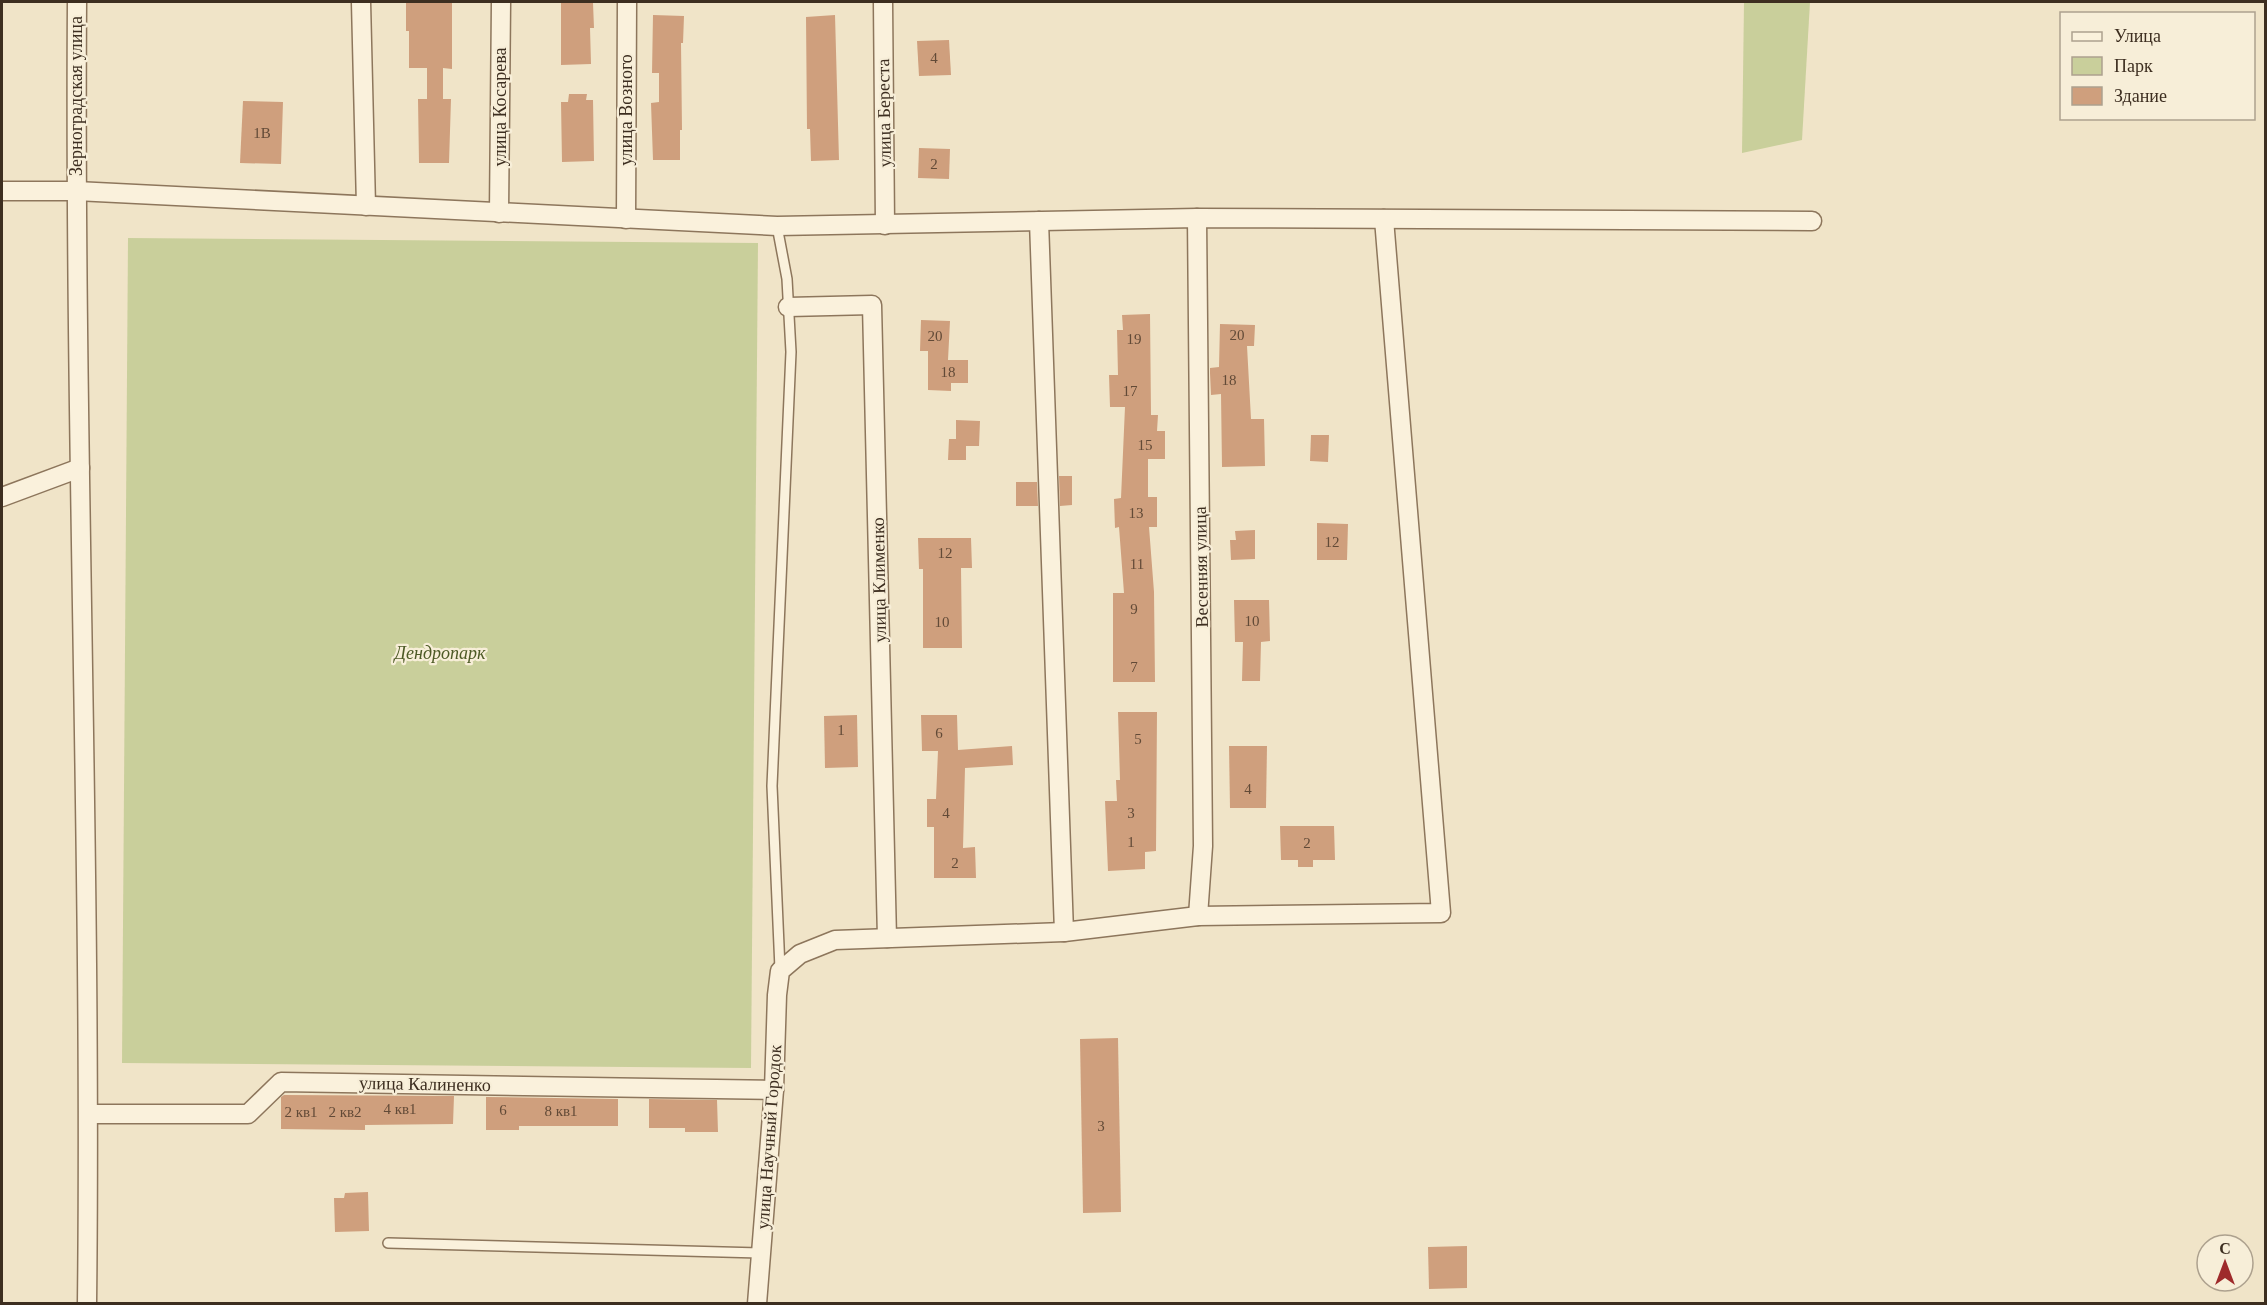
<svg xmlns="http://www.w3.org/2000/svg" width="2267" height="1305" font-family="Georgia,serif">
<rect width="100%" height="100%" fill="#f0e4c8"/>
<g fill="#c9cf9b">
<polygon points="1744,2 1810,2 1802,140 1742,153"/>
<polygon points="128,238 758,243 751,1068 122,1063"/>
</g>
<g fill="#cf9f7d">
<polygon points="406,2 452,2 452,69 443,68 443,99 451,99 449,163 419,163 418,99 427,99 427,68 409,68 409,31 406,31"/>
<polygon points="561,3 593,3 594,28 590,28 591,64 561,65"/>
<polygon points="653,15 684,16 683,43 681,43 682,130 680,130 680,160 653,160 651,103 659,102 659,73 652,73"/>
<polygon points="835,15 839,160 811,161 810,129 807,129 806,17"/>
<polygon points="949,40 951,75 919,76 917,41"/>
<polygon points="569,94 587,94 586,100 593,100 594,161 562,162 561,102 568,102"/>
<polygon points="243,101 283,102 281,164 240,163"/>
<polygon points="919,148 950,149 949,179 918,178"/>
<polygon points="1150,314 1151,415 1158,415 1157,431 1165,431 1165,459 1148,459 1148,497 1157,497 1157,527 1149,527 1154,592 1155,682 1113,682 1113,593 1124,593 1119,527 1115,528 1114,499 1121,498 1125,407 1110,407 1109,375 1118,375 1117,330 1123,330 1122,315"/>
<polygon points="921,320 950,321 948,360 968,360 968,383 951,383 951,391 928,390 928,351 920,351"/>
<polygon points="1220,324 1255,325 1254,346 1247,346 1251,419 1264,419 1265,466 1222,467 1221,394 1211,395 1210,373 1210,368 1219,367"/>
<polygon points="956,420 980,421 979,446 966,446 966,460 948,460 949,439 956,439"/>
<polygon points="1311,435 1329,435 1328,462 1310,461"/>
<polygon points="1059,476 1072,476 1072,505 1060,506"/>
<polygon points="1016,482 1037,482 1038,506 1016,506"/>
<polygon points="1317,523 1348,524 1347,560 1317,560"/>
<polygon points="1255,530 1255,559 1231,560 1230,540 1236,540 1235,531"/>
<polygon points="918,538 971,538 972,568 961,568 962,648 923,648 923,569 919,569"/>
<polygon points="1234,600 1269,600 1270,641 1261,642 1260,681 1242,681 1243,642 1235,642"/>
<polygon points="1118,712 1157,712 1156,851 1145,852 1145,869 1108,871 1105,801 1117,801 1116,780 1120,780"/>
<polygon points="857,715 858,767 825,768 824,716"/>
<polygon points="921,715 957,715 958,750 1012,746 1013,765 965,768 963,848 975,847 976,878 934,878 934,827 927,827 927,799 936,799 938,751 922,751"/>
<polygon points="1229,746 1267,746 1266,808 1230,808"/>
<polygon points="1280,826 1334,826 1335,860 1313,860 1313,867 1298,867 1298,860 1281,860"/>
<polygon points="1118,1038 1121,1212 1083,1213 1080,1039"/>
<polygon points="284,1095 454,1096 453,1124 365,1125 365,1130 281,1129 281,1097"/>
<polygon points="486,1097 618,1099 618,1126 519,1126 519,1130 486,1130"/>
<polygon points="649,1099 717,1100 718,1132 685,1132 685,1128 649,1128"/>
<polygon points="368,1192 369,1231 335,1232 334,1198 344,1198 345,1193"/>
<polygon points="1467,1246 1467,1288 1429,1289 1428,1247"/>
</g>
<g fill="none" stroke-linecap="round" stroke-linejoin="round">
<g stroke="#8d765c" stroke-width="12">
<g id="lane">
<polyline points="777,226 787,279 791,352 772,786 780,969"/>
<polyline points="388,1243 760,1253"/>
</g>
</g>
<g stroke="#8d765c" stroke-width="21">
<g id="street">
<path d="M 77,2 C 74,436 92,869 87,1304"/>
<polyline points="361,2 366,206"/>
<polyline points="883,2 885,225"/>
<polyline points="2,191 76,191 777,226 1197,218 1812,221"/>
<polyline points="499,213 501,2"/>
<polyline points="1197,218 1203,846 1198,916"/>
<polyline points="626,219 627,2"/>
<polyline points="1039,221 1064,932"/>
<polyline points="788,307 872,305 887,938"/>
<polyline points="2,497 80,468"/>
<polyline points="89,1114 248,1114 281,1082 774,1090"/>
<polyline points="757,1304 774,1090 777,995 780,971 800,954 835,940 1064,932 1198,916 1441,913 1384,219"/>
</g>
</g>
<use href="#lane" stroke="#faf1dc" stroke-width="9"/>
<use href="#street" stroke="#faf1dc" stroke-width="18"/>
</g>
<g text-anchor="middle" stroke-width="4.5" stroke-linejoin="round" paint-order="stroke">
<g font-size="15" fill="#624a37">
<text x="934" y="63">4</text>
<text x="262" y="138">1В</text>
<text x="934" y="169">2</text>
<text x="1237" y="340">20</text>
<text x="935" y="341">20</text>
<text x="1134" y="344">19</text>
<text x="948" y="377">18</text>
<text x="1229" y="385">18</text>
<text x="1130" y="396">17</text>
<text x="1145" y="450">15</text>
<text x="1136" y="518">13</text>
<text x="1332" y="547">12</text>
<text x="945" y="558">12</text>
<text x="1137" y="569">11</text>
<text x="1134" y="614">9</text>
<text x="1252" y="626">10</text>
<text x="942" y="627">10</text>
<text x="1134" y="672">7</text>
<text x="841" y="735">1</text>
<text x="939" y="738">6</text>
<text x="1138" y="744">5</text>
<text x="1248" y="794">4</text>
<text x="946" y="818">4</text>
<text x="1131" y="818">3</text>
<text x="1131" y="847">1</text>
<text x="1307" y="848">2</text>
<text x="955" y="868">2</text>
<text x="400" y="1114">4 кв1</text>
<text x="503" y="1115">6</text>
<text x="561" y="1116">8 кв1</text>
<text x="301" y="1117">2 кв1</text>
<text x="345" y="1117">2 кв2</text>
<text x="1101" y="1131">3</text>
</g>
<g font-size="18" fill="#3d2e20" stroke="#f7eed8">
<text transform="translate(76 96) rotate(-90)" y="6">Зерноградская улица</text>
<text transform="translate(500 107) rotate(-90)" y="6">улица Косарева</text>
<text transform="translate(626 110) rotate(-90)" y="6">улица Возного</text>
<text transform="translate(884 113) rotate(-91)" y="6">улица Береста</text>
<text transform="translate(1201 567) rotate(-91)" y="6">Весенняя улица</text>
<text transform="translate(879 580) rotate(-91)" y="6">улица Клименко</text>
<text transform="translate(425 1084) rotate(1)" y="6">улица Калиненко</text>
<text transform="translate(769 1137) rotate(-86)" y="6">улица Научный Городок</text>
</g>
<g font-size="18" font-style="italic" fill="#4d5a26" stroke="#f7eed8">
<text x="440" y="659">Дендропарк</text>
</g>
</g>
<rect width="2267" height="1305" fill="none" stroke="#3d2e20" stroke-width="6"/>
<rect x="2060" y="12" width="195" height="108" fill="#f7eed8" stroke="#ada18e" stroke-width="1.5"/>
<rect x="2072" y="32" width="30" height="9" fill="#faf1dc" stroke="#ada18e" stroke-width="1.5"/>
<text x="2114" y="42" font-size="18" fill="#3d2e20">Улица</text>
<rect x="2072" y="57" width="30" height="18" fill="#c9cf9b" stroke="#ada18e" stroke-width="1.5"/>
<text x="2114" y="72" font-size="18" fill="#3d2e20">Парк</text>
<rect x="2072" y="87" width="30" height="18" fill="#cf9f7d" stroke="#ada18e" stroke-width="1.5"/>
<text x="2114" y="102" font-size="18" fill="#3d2e20">Здание</text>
<g transform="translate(2225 1263)"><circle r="28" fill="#f7eed8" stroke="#ada18e" stroke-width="1.5"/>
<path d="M0-4.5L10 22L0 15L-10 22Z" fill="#9e2a2b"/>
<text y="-9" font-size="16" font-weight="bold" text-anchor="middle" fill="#3d2e20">С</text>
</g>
</svg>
